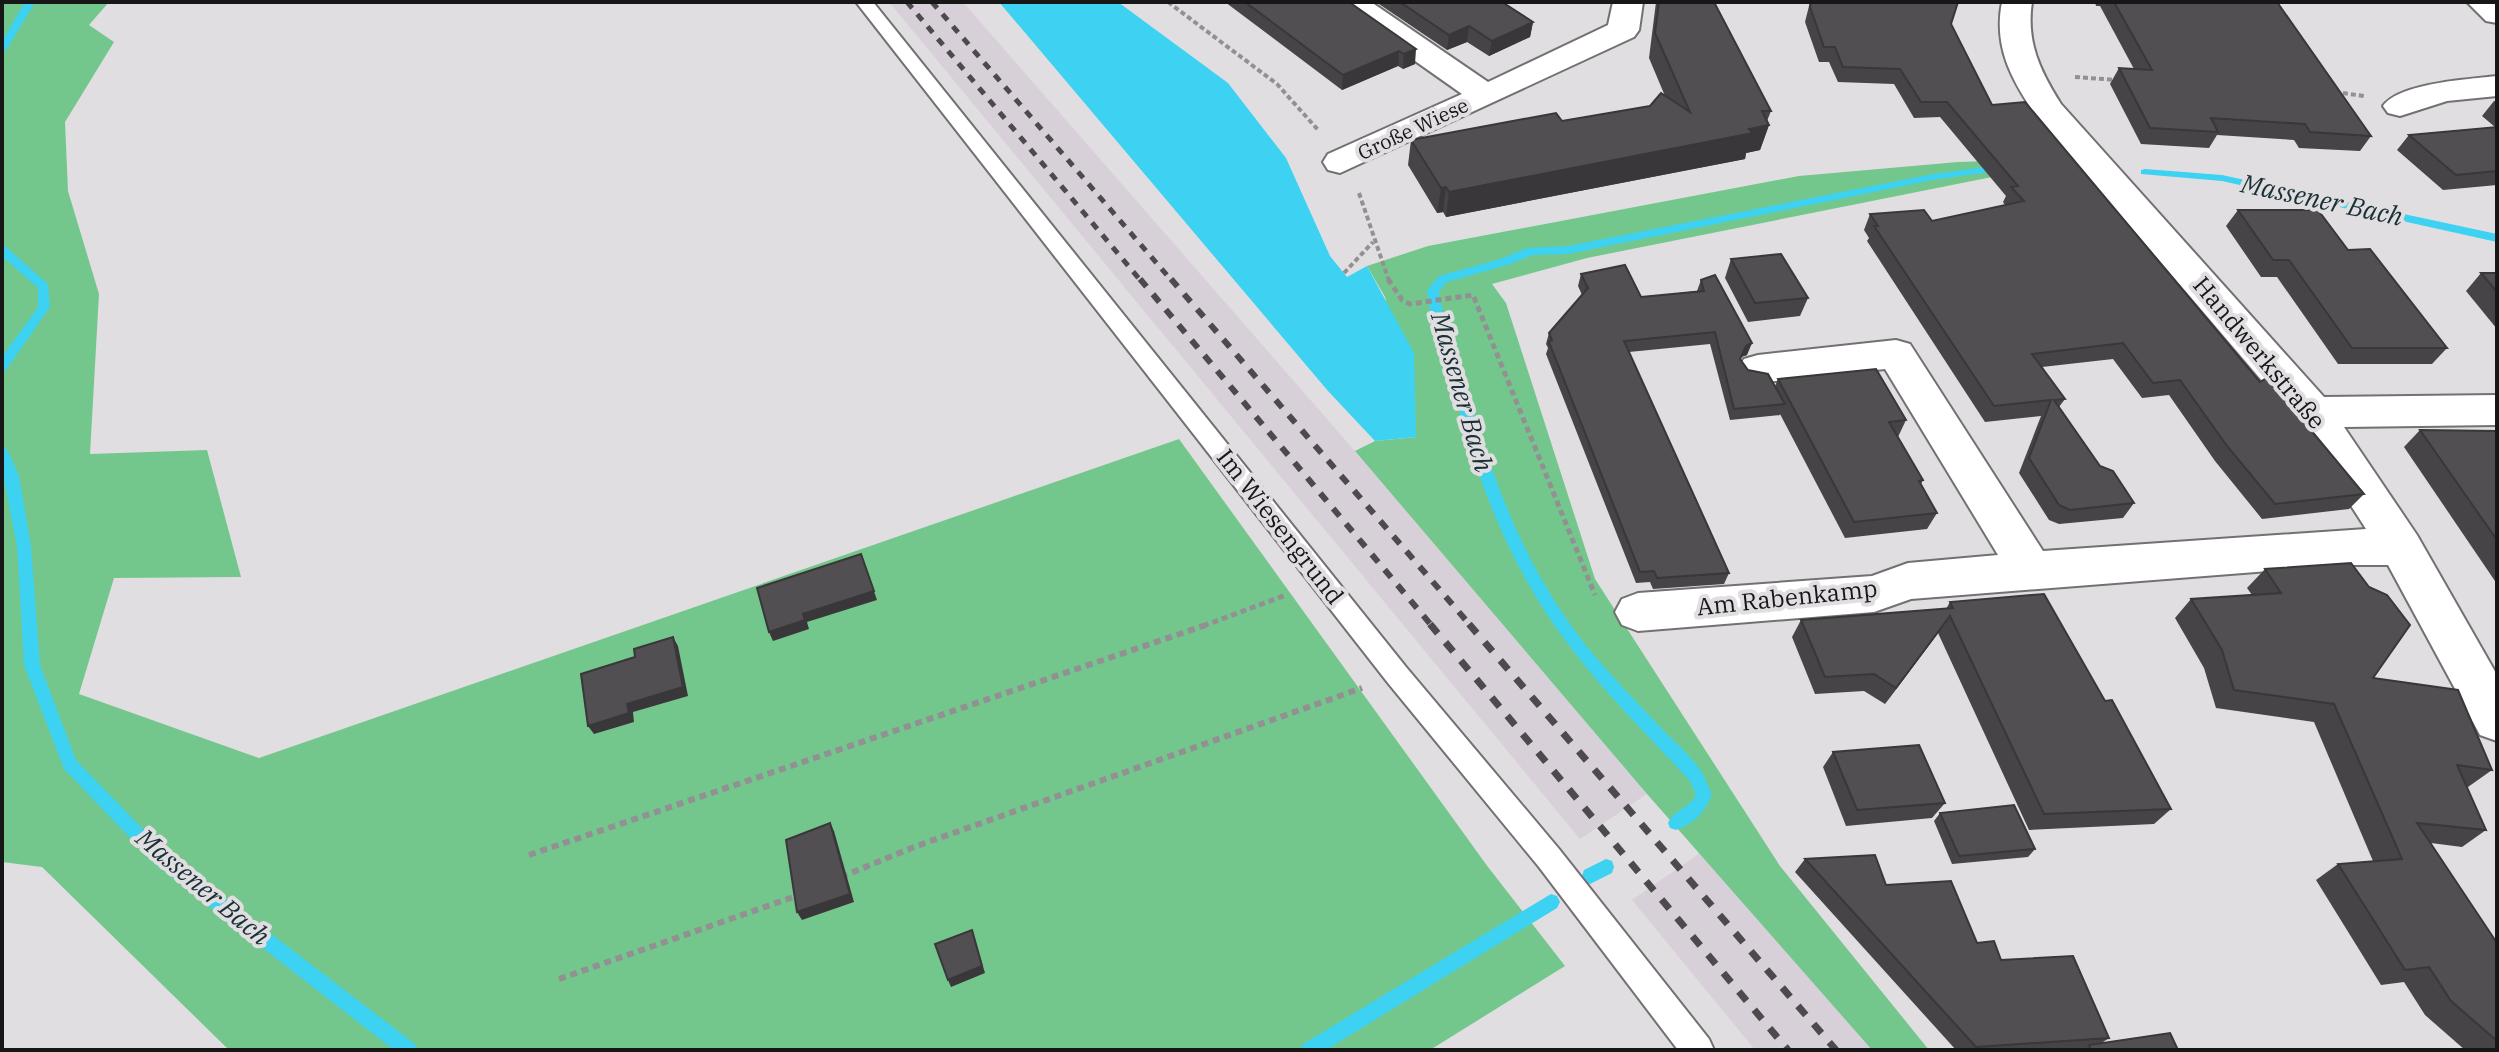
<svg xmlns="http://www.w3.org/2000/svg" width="2499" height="1052" font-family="'IBM Plex Serif',serif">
<rect width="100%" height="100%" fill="#e1dee1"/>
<g fill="#d8d0d8">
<polygon points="889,2 963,2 1355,451 1647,794 1580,839"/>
<polygon points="1700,853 1872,1050 1755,1050 1632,900"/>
</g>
<g fill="#74c78c">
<polygon points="2,2 109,2 89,25 114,42 65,122 68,191 99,294 90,454 207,450 241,577 114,578 79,694 259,758 1179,439 1488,867 1565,966 1430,1050 229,1050 42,867 2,862"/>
<polygon points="2050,159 2017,172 1587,258 1492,284 1506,303 1595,579 1780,866 1929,1050 1872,1050 1647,794 1355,451 1375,441 1416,437 1385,297 1367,266 1428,246 1799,176 1958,162"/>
</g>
<polygon fill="#3dd2f1" points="999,2 1118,2 1228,83 1286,158 1330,256 1347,277 1367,266 1414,353 1416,437 1375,441 1328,391"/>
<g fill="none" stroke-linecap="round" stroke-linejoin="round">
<g fill="#3dd2f1" fill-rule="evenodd">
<polygon points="25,2 35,2 7,49 2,52 2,41"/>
<path d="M 2000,165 L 2006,168 L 2004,170 L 1933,180 L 1568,254 L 1533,255 L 1508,265 L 1447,282 L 1439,291 C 1441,316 1454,337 1460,361 C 1487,467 1522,568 1593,654 C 1617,682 1642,708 1668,735 C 1680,747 1696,761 1704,776 L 1712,795 C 1703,814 1696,822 1676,830 L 1670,828 L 1668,823 C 1674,810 1689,808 1696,795 L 1690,781 C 1649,736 1604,693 1568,644 C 1507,564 1472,469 1450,372 C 1443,344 1429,318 1427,290 L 1439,276 L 1500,259 L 1527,248 L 1568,246 L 1933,174 Z"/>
<polygon points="2145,169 2222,175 2497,234 2497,242 2222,181 2141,174 2141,170"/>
<polygon points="2,246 6,247 48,284 50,307 6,370 2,371 2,357 38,307 38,288 2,256"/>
<polygon points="2,448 7,449 19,476 31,546 40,665 76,760 168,855 415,1044 418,1050 394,1050 156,865 64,769 24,665 17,546 2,469"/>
<polygon points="1606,859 1612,861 1614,867 1612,873 1590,884 1584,882 1582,876 1584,870"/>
<polygon points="1551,894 1557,896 1560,902 1557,908 1326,1050 1300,1050 1303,1044"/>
</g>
<g stroke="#737073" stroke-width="4">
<polygon id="lane" points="856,2 873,2 1406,667 1559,849 1709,1039 1714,1050 1678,1050 1539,867 1388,683"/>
</g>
<g stroke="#737073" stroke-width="4">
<g id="street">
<polygon points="1336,2 1371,2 1488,82 1608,25 1613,2 1643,2 1639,30 1634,37 1340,173 1328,170 1323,162 1328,154 1462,94 1340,8"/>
<path d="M 2002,2 L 2032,2 C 2026,42 2040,71 2061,104 L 2324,397 L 2497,395 L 2497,425 L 2344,427 L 2417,535 L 2497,675 L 2497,741 L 2480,735 L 2388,565 L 2344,565 L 1911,599 L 1874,612 L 1638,631 L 1622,625 L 1615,612 L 1622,599 L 1638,593 L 1872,576 L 1908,563 L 1998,555 L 1885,369 L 1758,383 L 1744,379 L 1738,369 L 1744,359 L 1758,355 L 1896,340 L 1910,344 L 2043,551 L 2366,529 L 2298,423 L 2037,117 C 2012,81 1993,47 2002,2 Z"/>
<polygon points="2467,2 2497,2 2497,23 2486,21"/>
<path d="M 2497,76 L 2497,96 L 2447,101 L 2400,116 L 2388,113 L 2383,106 C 2399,83 2470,79 2497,76 Z"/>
</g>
</g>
<g stroke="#929092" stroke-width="4" stroke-dasharray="5 3" stroke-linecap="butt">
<polyline points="1168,2 1277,84 1319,131"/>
<polyline points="2075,77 2117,80"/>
<polyline points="2335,92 2364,96"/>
<polyline points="1359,193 1389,281"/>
<polyline points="1344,273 1373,242"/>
</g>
<g stroke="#929092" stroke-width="5" stroke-dasharray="6 4" stroke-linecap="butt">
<polyline points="1388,279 1402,300 1410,304 1473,295 1595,595"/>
<polyline points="1203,626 1286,595"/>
</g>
<g stroke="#929092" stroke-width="6" stroke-dasharray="7 5" stroke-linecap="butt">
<polyline points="529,855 1209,624"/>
<polyline points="841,877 914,847 1362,688"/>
<polyline points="559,979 799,895"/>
</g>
<use href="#lane" fill="#fff" fill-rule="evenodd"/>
<use href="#street" fill="#fff" fill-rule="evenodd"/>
<g stroke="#4c4a4c" stroke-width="5" stroke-dasharray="8 8" stroke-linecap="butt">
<polyline points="907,2 1141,281"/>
<polyline points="932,2 1172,281"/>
</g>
<g stroke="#4c4a4c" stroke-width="6" stroke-dasharray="10 10" stroke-linecap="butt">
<polyline points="1140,279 1432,626"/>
<polyline points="1171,279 1471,626"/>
</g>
<g stroke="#4c4a4c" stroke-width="7" stroke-dasharray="12 12" stroke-linecap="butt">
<polyline points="1430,624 1788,1050"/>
<polyline points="1469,624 1836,1050"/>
</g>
</g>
<g fill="#464446">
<polygon points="1225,2 1349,2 1415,64 1403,69 1398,66 1342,90"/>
<polygon points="1376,2 1502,2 1533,22 1530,37 1489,56 1467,42 1447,50"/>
<polygon points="1656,2 1714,2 1771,111 1767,121 1769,125 1760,150 1746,153 1745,159 1446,217 1443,212 1437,213 1408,165 1411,140 1562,121 1650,106 1665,96 1649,58"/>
<polygon points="1810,2 1958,2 1951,24 1992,105 2260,382 2315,429 2312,432 2364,494 2349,509 2262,519 2215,461 2169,395 2142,398 2113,359 2042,367 2065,399 2059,407 2100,466 2134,503 2123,518 2059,524 2049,520 2019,473 2041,416 1985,422 1867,241 1869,238 1864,230 1870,214 1932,221 2005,205 2003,202 2006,196 1940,117 1914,118 1894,84 1838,82 1829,62 1819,62 1805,22"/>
<polygon points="2095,2 2277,2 2371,136 2360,151 2299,148 2294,140 2217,135 2209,148 2141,144 2110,84 2119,68 2134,69 2100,6 2096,6"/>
<polygon points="2494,101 2497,101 2497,185 2443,190 2397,150 2409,135 2495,127 2482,116"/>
<polygon points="2238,210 2348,250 2447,348 2432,364 2338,364 2277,277 2261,277 2226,226"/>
<polygon points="1731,259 1808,298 1800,316 1748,322 1725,278"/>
<polygon points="2481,273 2497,273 2497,329 2466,291"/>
<polygon points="1581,274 1641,297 1697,291 1701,280 1747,355 1741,357 1740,360 1748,370 1775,386 1778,379 1906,420 1898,437 1923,480 1921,484 1937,513 1927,529 1845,538 1780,414 1780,415 1730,420 1710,344 1629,352 1729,573 1724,584 1653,589 1650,582 1636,583 1546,354 1548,348 1546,344 1549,333 1582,295 1578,286"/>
<polygon points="2420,430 2497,431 2497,584 2404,447"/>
<polygon points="2265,569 2373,678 2492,770 2468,787 2466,786 2486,830 2462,847 2431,843 2497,943 2497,1050 2465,1050 2425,1015 2404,982 2381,985 2316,880 2338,864 2373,861 2314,722 2216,708 2204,668 2175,618 2191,599 2252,595 2247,588"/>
<polygon points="1950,602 2105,701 2171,809 2154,824 2029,830 1938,633 1885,704 1864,691 1815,694 1792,637 1801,620 1946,609"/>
<polygon points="1833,752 1945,803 1932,818 1846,826 1823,767"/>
<polygon points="1940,813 2035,849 2028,857 1952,864 1934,821"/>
<polygon points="1805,859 1886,885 1977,943 2109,1038 2100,1044 2178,1050 1956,1050 1795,872"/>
</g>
<g fill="#393739">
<polygon points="1533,22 1530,37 1489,56 1492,41"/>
<polygon points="1469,26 1467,42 1447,50 1449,35"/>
<polygon points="1416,49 1415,64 1403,69 1404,54"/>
<polygon points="1399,51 1398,66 1342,90 1343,75"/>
<polygon points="1769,125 1760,150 1746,153 1745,159 1446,217 1449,192"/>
<polygon points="1446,187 1443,212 1437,213 1441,188"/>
<polygon points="1752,343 1747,355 1741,357 1735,371 1746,346"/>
<polygon points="861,554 877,600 807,622 809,629 773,641 769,632 803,614"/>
<polygon points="1950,616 1938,633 1885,704 1896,688"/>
<polygon points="673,637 678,646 688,696 633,712 634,722 594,734 588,726 627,704"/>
<polygon points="830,823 834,831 854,902 802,920 797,912"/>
<polygon points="972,930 985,973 951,987 948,980"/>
</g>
<g fill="#514f51" stroke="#393739" stroke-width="2">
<polygon points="1245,2 1349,2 1416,49 1404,54 1399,51 1343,75"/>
<polygon points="1400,2 1502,2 1533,22 1492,41 1469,26 1449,35"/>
<polygon points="1659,2 1714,2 1771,111 1762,111 1769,125 1749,129 1753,133 1449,192 1446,187 1441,188 1411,140 1556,113 1562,121 1650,106 1661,93 1690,112 1655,33"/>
<polygon points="1811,2 1958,2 1951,24 1992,105 2025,102 2260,382 2273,374 2315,429 2310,429 2364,494 2275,504 2227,446 2180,380 2153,383 2123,343 2032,354 2065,399 2054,400 2100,466 2113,471 2134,503 2070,510 2059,505 2029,458 2051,400 1994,406 1874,226 1878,226 1870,214 1924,210 1932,221 2024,201 2011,187 2018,186 1947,102 1921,102 1900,69 1843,67 1835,47 1824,47 1810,7"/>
<polygon points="2114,2 2277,2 2371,136 2310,132 2305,124 2211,118 2218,132 2150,128 2119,68 2152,70"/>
<polygon points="2497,127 2497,171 2456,175 2409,135"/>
<polygon points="2238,210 2318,210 2348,250 2370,249 2447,348 2352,348 2289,260 2273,260"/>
<polygon points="1781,254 1808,298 1755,303 1731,259"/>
<polygon points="1625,265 1641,297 1704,291 1701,280 1715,275 1752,343 1746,346 1740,359 1748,370 1768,374 1785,404 1734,409 1715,332 1624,341 1729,573 1657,578 1654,571 1640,572 1549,342 1552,340 1549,333 1588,288 1581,274"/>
<polygon points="2481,273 2497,273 2497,292"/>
<polygon points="1876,369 1906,420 1889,422 1923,480 1919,481 1937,513 1854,522 1778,379"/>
<polygon points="2420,430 2497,431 2497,540"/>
<polygon points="861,554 874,591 803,614 805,620 769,632 757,588"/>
<polygon points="2351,563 2369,587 2387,595 2410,625 2373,678 2458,690 2492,770 2457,765 2486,830 2417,823 2497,943 2497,1041 2451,1001 2429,967 2405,970 2338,864 2402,859 2334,704 2234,690 2222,650 2191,599 2281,593 2265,569"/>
<polygon points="2044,594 2105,701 2112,700 2171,809 2044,814 1950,616 1896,688 1874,674 1825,677 1801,620 1953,608 1950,602"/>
<polygon points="673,637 683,687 627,704 629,713 588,726 581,674 635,657 634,649"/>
<polygon points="1919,745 1945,803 1857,810 1833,752"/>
<polygon points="2014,805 2035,849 1959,856 1940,813"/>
<polygon points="830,823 850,894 797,912 786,840"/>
<polygon points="1875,855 1886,885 1951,881 1977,943 1994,941 2001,960 2073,956 2109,1038 1976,1047 1805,859"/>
<polygon points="972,930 982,966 948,980 935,944"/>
<polygon points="2170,1033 2178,1050 2091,1050 2089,1045"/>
</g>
<g text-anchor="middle" stroke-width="8" stroke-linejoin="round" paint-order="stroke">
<g font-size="20" fill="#181718" stroke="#e1dee1">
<text transform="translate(1413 129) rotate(-25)" y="7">Große Wiese</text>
</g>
<g font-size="24" fill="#181718" stroke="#e1dee1">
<text transform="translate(2259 353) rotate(50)" y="8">Handwerkstraße</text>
<text transform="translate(1280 527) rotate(52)" y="8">Im Wiesengrund</text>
<text transform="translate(1787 598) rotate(-6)" y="8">Am Rabenkamp</text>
</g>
<g font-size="26" font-style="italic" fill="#193136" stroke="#e1dee1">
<text transform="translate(2322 200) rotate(12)" y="9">Massener Bach</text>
<text transform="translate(1462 392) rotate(74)" y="9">Massener Bach</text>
<text transform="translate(203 887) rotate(40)" y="9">Massener Bach</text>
</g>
</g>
<rect width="2499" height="1052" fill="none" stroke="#181718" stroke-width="8"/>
</svg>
